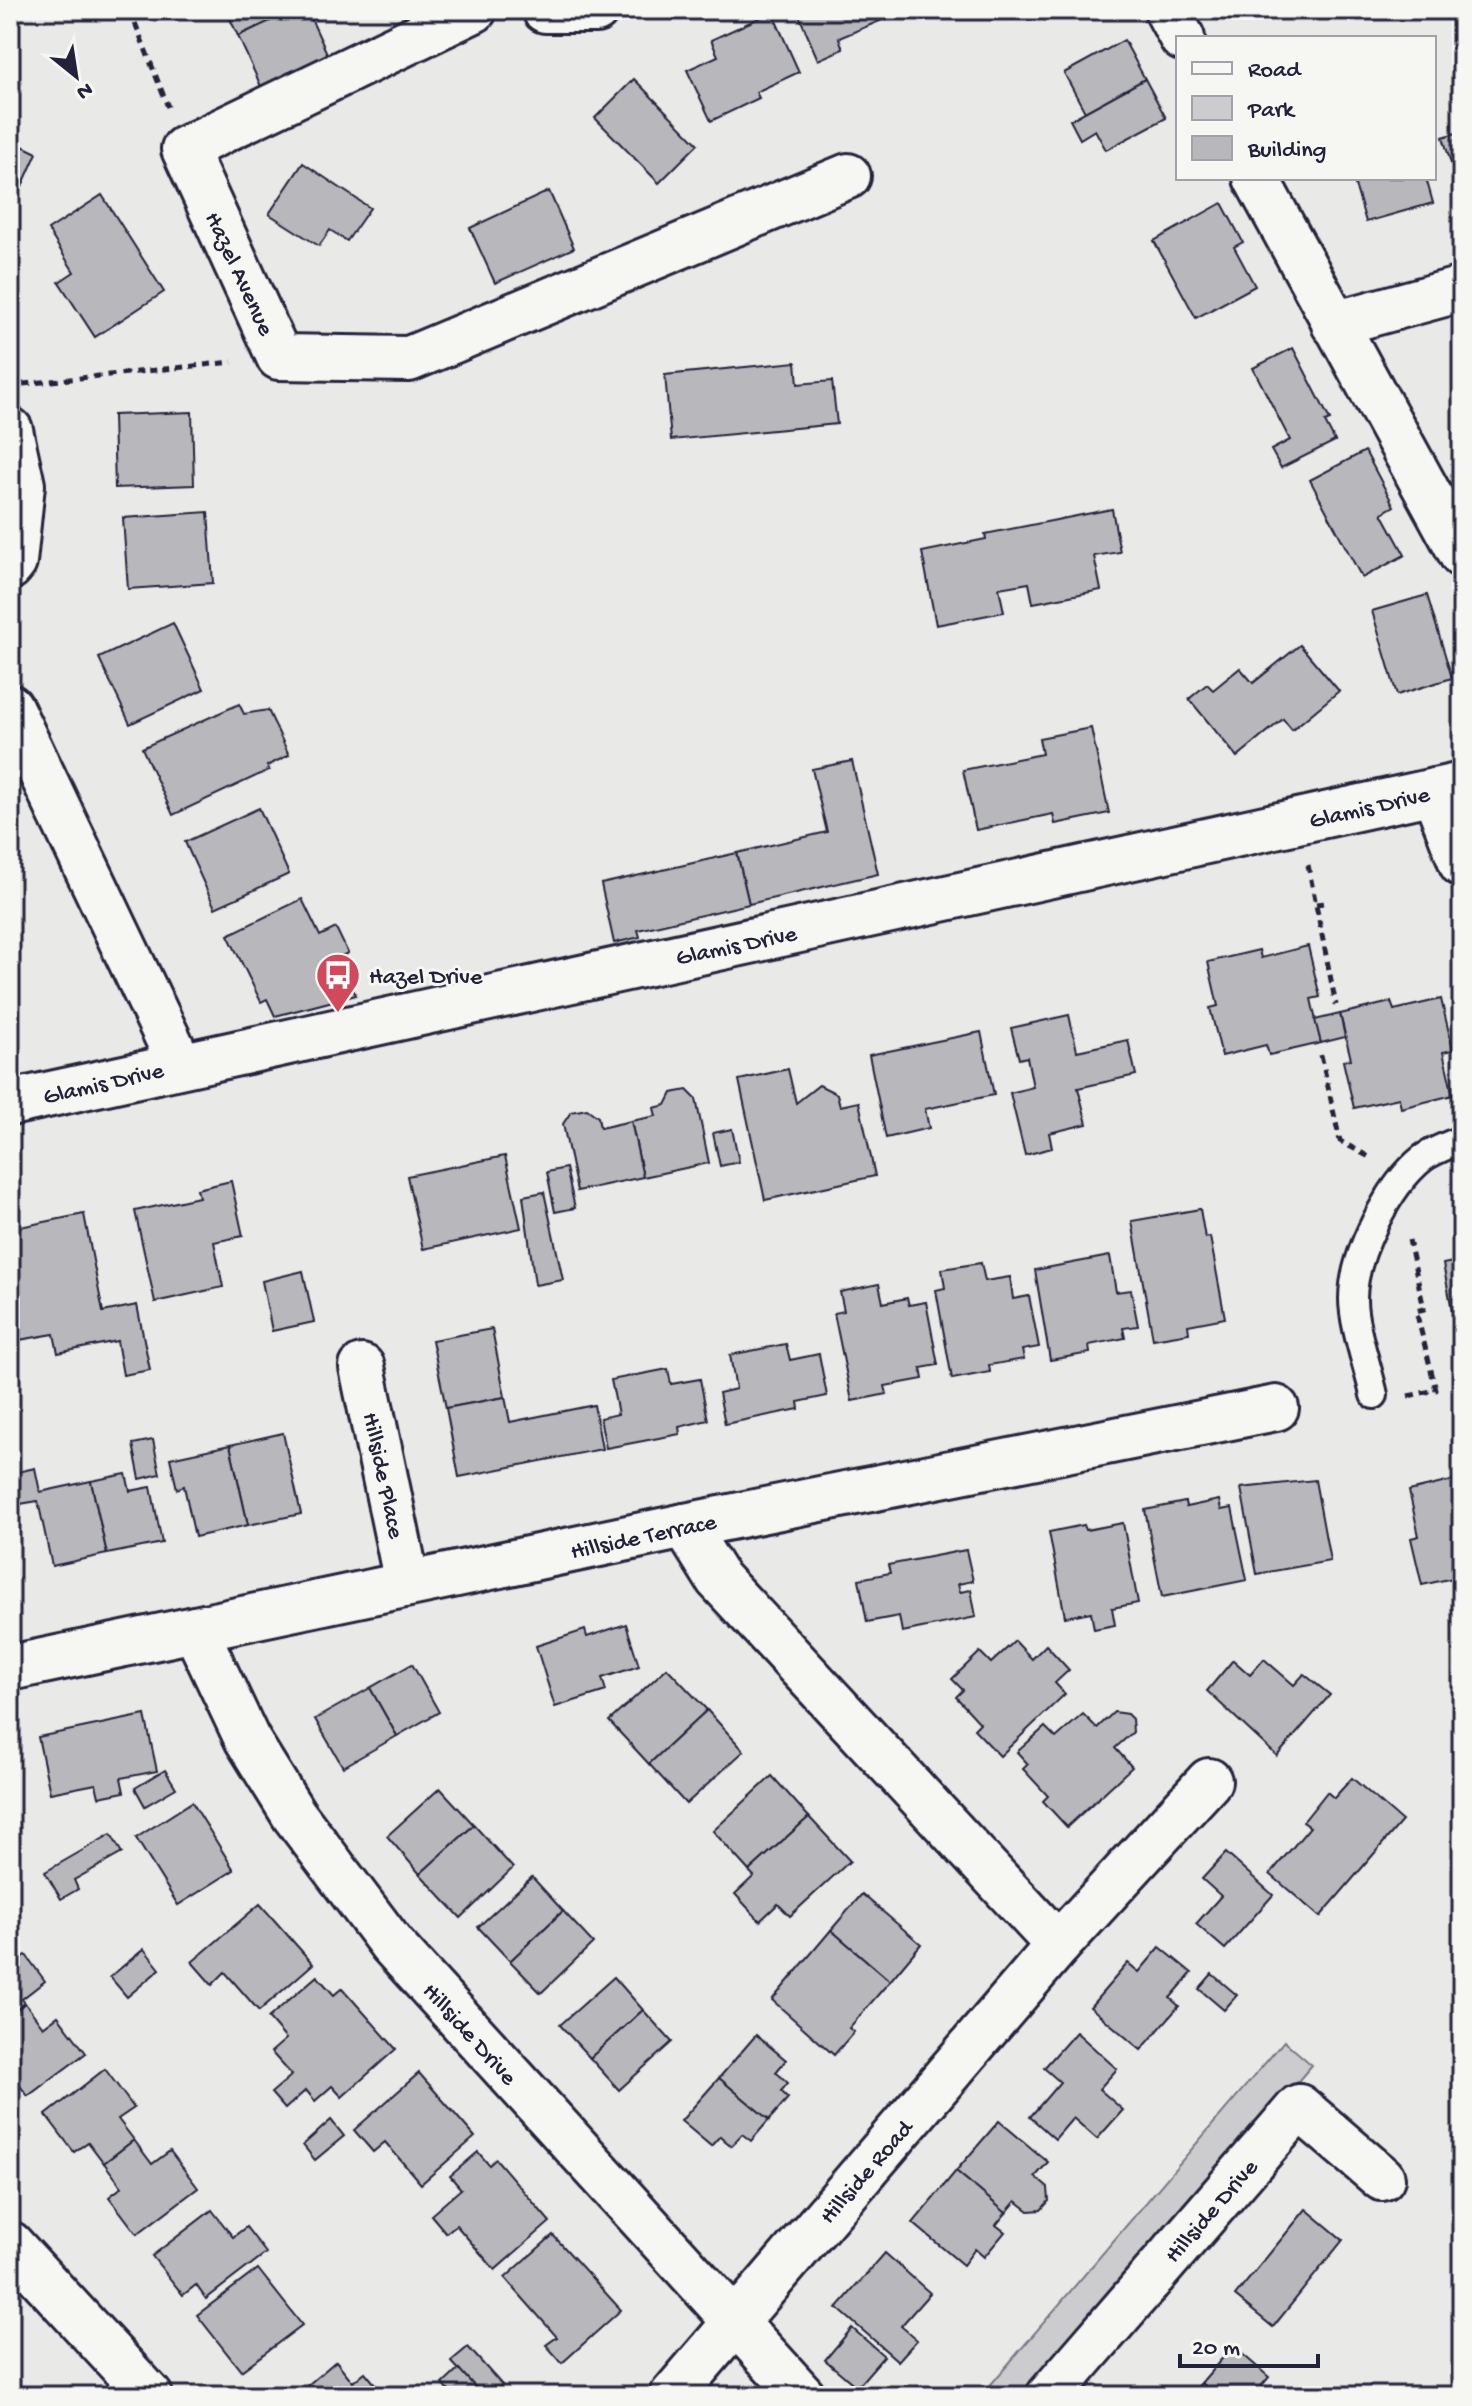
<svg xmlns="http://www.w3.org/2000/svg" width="1472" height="2406" font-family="'Gochi Hand',sans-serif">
<rect width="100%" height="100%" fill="#e9e9e7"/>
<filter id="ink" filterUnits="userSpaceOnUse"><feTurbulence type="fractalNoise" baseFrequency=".0125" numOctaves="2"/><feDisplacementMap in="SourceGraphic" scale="16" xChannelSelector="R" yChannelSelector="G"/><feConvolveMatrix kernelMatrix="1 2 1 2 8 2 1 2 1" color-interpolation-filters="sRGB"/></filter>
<g filter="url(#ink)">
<polygon fill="#ccccce" stroke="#777784" stroke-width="2" points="1284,2041 1312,2065 1026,2396 981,2396"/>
<g fill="#b8b8bc" stroke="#22223b" stroke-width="2">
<polygon points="198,10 216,10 201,17"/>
<polygon points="226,10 294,10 238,36"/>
<polygon points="294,10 307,10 331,62 264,93 238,36"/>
<polygon points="806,10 906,10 839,38 843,49 818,60 798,13"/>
<polygon points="1040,10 1064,10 1045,20"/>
<polygon points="772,12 799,72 756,92 759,98 711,121 687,70 718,56 711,40"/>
<polygon points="1124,40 1145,79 1085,112 1064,73"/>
<polygon points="634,79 698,144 659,183 595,118"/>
<polygon points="1145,79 1166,118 1106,150 1095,130 1080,139 1070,120"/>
<polygon points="1462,131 1462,178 1456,180 1443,137"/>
<polygon points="10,140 37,153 10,213"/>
<polygon points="303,163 370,208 347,241 330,230 319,246 269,214"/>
<polygon points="1353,178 1426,178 1433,203 1366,222"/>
<polygon points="549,191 574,248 495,283 470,228"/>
<polygon points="102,195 164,292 95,337 59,282 74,272 48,230"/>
<polygon points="1222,203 1243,242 1234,247 1255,286 1196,318 1154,241"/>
<polygon points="1293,348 1330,420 1325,422 1335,441 1281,468 1271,450 1290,440 1253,368"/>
<polygon points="796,362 798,384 832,381 837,424 671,440 665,375"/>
<polygon points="192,412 194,485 115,488 113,415"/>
<polygon points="1365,451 1394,506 1382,513 1405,555 1362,578 1310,480"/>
<polygon points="1112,509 1120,552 1094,556 1101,590 1033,603 1029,583 999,588 1004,612 936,625 922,552 986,539 985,534"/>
<polygon points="208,512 213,583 128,589 123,518"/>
<polygon points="1427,595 1452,678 1397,695 1372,611"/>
<polygon points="173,623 204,689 130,724 99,658"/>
<polygon points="1300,645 1339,691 1292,730 1283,719 1237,757 1189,699 1207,684 1213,690 1240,668 1253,683"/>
<polygon points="239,704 244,714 268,710 289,755 267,766 269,770 173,815 142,748"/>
<polygon points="1091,728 1109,813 1055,824 1053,814 976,830 963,770 1042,754 1039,738"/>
<polygon points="852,761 878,874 749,904 737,853 827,832 812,769"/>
<polygon points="259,808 289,874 215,908 185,842"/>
<polygon points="737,853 749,904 638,930 640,937 614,943 601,884"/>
<polygon points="302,899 320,936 336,928 348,953 337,958 356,995 275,1016 267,999 261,1002 228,935"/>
<polygon points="1308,946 1320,997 1311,999 1321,1043 1269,1055 1266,1045 1222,1056 1210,1008 1218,1006 1208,962 1259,950 1261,958"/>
<polygon points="1441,999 1453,1050 1443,1052 1453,1095 1401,1108 1399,1098 1354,1108 1343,1061 1351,1059 1340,1014 1391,1002 1394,1010"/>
<polygon points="1340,1014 1345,1037 1321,1043 1315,1020"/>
<polygon points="1069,1015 1077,1051 1128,1040 1136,1075 1078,1088 1087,1124 1049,1133 1052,1148 1025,1155 1010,1093 1033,1087 1027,1057 1019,1059 1011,1028"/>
<polygon points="981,1032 994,1095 925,1109 929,1128 886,1138 869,1055"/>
<polygon points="788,1069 796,1103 819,1085 837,1094 840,1106 859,1102 875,1176 765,1200 739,1080"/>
<polygon points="687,1090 696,1099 709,1163 643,1177 631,1121 656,1116 654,1108 666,1105 672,1093"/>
<polygon points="587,1109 598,1117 600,1128 631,1121 643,1177 577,1191 563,1124 571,1112"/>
<polygon points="732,1129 739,1162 720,1166 713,1133"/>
<polygon points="505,1156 521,1228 423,1249 407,1176"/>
<polygon points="566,1168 575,1208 555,1212 547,1172"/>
<polygon points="231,1181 243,1236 214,1242 223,1287 155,1302 135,1211 199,1197 197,1189"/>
<polygon points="544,1192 563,1280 535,1285 523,1196"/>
<polygon points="1200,1209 1205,1238 1210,1237 1225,1318 1188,1325 1189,1333 1153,1339 1132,1221"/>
<polygon points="84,1214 103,1312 137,1305 150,1370 123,1375 117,1341 58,1353 54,1334 19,1340 10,1292 10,1229"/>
<polygon points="1110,1256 1116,1292 1131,1290 1138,1326 1123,1328 1125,1338 1089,1345 1090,1353 1050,1360 1035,1270"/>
<polygon points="1462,1260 1462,1314 1453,1315 1443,1264"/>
<polygon points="981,1263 985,1281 1010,1277 1013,1299 1029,1296 1039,1347 1022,1350 1024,1359 989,1365 990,1372 952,1379 936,1290 945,1288 942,1269"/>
<polygon points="303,1271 314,1322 272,1331 262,1281"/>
<polygon points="879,1284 883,1303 907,1298 909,1305 926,1302 938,1365 921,1368 923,1379 885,1386 887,1394 852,1401 834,1313 844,1311 840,1292"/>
<polygon points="492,1329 505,1397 446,1408 432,1340"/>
<polygon points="786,1344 790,1360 819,1354 827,1396 798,1402 799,1409 725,1424 719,1393 736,1389 730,1355"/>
<polygon points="668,1369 671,1384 700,1379 708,1420 679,1427 680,1434 606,1448 600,1418 618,1414 611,1380"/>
<polygon points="505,1397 510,1422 594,1405 602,1449 459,1477 446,1408"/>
<polygon points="283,1433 301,1514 248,1525 230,1445"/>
<polygon points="153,1440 160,1474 140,1479 133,1444"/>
<polygon points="230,1445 248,1525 195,1537 184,1486 177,1489 170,1458"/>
<polygon points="10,1459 20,1504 10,1507"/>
<polygon points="35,1468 40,1492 91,1481 107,1554 52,1566 38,1501 20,1504 13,1473"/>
<polygon points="126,1474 130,1491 151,1487 162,1543 107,1554 91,1481"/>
<polygon points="1459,1479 1462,1576 1422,1585 1411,1538 1419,1536 1409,1491"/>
<polygon points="1315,1480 1330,1561 1257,1574 1241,1488"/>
<polygon points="1219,1500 1221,1510 1232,1508 1247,1580 1162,1597 1145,1510 1185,1502 1186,1507"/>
<polygon points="1123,1523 1138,1603 1112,1608 1115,1625 1094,1629 1091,1612 1065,1617 1049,1532 1084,1525 1086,1530"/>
<polygon points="10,1550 15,1573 10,1574"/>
<polygon points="966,1550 973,1581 958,1584 960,1592 971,1590 976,1617 902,1632 899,1616 867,1622 859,1579 890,1573 888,1565"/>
<polygon points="626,1624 639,1666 602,1678 606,1691 555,1707 536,1646 585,1630 587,1637"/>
<polygon points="1015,1641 1032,1659 1046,1645 1069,1670 1055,1683 1065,1694 1000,1756 974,1729 980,1723 956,1697 963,1690 952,1679 980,1652 991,1663"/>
<polygon points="1264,1659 1294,1685 1304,1674 1330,1695 1277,1756 1207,1691 1233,1660 1250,1675"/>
<polygon points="412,1664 439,1712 397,1736 370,1688"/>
<polygon points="667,1668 707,1710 649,1764 609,1721"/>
<polygon points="370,1688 397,1736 343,1767 315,1719"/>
<polygon points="707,1710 744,1751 686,1804 649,1764"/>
<polygon points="1114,1712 1127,1714 1132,1719 1133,1732 1115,1748 1132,1767 1067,1827 1043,1801 1048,1796 1023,1769 1028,1764 1017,1752 1045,1727 1056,1738 1083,1714 1097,1728"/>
<polygon points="145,1715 157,1771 121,1778 124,1792 99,1797 96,1784 50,1793 38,1737"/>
<polygon points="165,1770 176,1788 145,1806 135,1788"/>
<polygon points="772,1776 809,1817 749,1871 713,1831"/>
<polygon points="1352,1778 1402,1821 1320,1917 1270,1874 1310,1827 1303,1822 1327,1792 1334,1798"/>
<polygon points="440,1788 474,1825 420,1874 387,1836"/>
<polygon points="192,1802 234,1870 178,1905 136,1838"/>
<polygon points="809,1817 850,1861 790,1916 778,1904 760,1921 735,1894 754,1876 749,1871"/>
<polygon points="474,1825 513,1868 461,1918 420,1874"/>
<polygon points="111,1834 122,1853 74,1880 78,1889 61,1899 45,1872"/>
<polygon points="1226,1853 1273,1895 1225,1949 1196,1924 1221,1896 1202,1879"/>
<polygon points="532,1877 563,1911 510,1961 478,1927"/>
<polygon points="862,1894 921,1944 890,1981 831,1930"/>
<polygon points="260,1904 313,1964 259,2011 225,1972 212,1985 192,1962"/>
<polygon points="563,1911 593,1943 541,1993 510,1961"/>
<polygon points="831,1930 890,1981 849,2028 854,2032 834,2055 772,2000"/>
<polygon points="1160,1947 1192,1973 1170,1998 1179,2006 1141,2050 1090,2007 1128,1963 1139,1972"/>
<polygon points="144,1949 160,1969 127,1997 110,1977"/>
<polygon points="10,1950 18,1960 26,1955 45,1981 22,1999 25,2003 10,2015"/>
<polygon points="1212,1974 1237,1995 1224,2010 1199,1989"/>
<polygon points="317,1976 334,1995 342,1988 396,2049 342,2097 332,2086 315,2101 306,2090 285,2109 271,2093 292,2075 271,2052 286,2039 268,2018"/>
<polygon points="614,1977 643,2010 590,2058 560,2025"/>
<polygon points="25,2003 43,2027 58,2016 86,2053 28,2096 10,2073 10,2015"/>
<polygon points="643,2010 672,2042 619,2090 590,2058"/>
<polygon points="1076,2032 1117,2069 1099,2089 1123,2110 1097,2139 1073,2118 1055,2139 1030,2117 1060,2082 1044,2068"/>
<polygon points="756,2035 786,2060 776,2072 788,2083 781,2091 788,2098 769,2120 719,2078"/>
<polygon points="105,2069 134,2108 118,2119 134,2140 104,2163 88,2142 74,2152 46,2115"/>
<polygon points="419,2073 475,2137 421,2184 385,2142 373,2152 354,2130"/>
<polygon points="719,2078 769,2120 751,2141 742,2134 731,2146 720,2136 711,2146 681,2121"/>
<polygon points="331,2120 344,2136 315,2160 303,2145"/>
<polygon points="999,2121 1048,2162 1035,2177 1048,2188 1049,2201 1041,2210 1029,2211 1016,2201 1006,2213 956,2171"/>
<polygon points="134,2140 152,2164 170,2151 198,2188 137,2234 109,2197 122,2187 104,2163"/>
<polygon points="478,2152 489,2165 496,2159 550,2222 495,2270 456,2225 446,2233 431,2215 461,2189 450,2176"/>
<polygon points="956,2171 1006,2213 996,2225 1005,2232 984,2257 975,2249 963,2265 913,2223"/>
<polygon points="1306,2209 1343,2240 1273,2327 1235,2296"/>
<polygon points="212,2210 233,2237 246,2227 266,2253 206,2299 196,2285 183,2295 152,2256"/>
<polygon points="553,2235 621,2310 562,2363 546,2345 557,2337 505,2278"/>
<polygon points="885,2253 930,2293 901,2326 917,2340 898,2361 837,2308"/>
<polygon points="258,2269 302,2325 241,2371 197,2315"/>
<polygon points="852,2328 884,2356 857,2387 825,2360"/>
<polygon points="1233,2346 1269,2377 1253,2396 1216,2396 1201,2383"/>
<polygon points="468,2347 502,2385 490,2396 483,2396 451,2361"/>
<polygon points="336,2361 353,2382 365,2372 385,2396 295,2396"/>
<polygon points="459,2369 483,2396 453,2396 443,2384"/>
<polygon points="10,2382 23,2396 10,2396"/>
<polygon points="1201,2383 1216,2396 1190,2396"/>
</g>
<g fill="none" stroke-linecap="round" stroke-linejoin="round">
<g stroke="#22223b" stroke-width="32">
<path id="lane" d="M 1374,1395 C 1368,1367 1353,1326 1353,1299 C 1353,1255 1389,1185 1423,1158 C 1434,1150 1450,1145 1462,1139"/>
</g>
<g stroke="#22223b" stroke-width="50">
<g id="street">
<polyline points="474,10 184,149 279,357 409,359 848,176"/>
<polyline points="545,10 596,10"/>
<polyline points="1167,10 1182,38"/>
<polyline points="1256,178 1462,555"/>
<polyline points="1334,324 1462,289"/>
<polyline points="10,430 22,485 14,562 10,567"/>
<polyline points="10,707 180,1064"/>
<polyline points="1434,791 1462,864"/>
<polyline points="10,1103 1462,785"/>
<polyline points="362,1367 407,1583"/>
<polyline points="685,1526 718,1579 1058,1945"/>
<polyline points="195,1629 247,1739 294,1815 392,1945 803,2396"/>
<polyline points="10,1668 685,1526 1276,1408"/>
<polyline points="10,2244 150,2396"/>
<polyline points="672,2396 1058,1945 1209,1781"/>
<polyline points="1049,2396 1299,2107 1382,2178"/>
</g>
</g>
<g stroke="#22223b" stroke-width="5" stroke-dasharray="8 6" stroke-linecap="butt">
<polyline points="130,10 168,107"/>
<polyline points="23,384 232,362"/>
<polyline points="1308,865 1336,1005"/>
<polyline points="1316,904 1325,903"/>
<polyline points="1321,1055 1340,1141 1371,1158"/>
<polyline points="1408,1396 1436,1390 1416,1311 1424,1309 1409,1240"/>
</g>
<use href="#lane" stroke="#f6f6f2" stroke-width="26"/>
<use href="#street" stroke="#f6f6f2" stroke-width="44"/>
</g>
</g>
<defs>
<g id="bus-pin" transform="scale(2.3)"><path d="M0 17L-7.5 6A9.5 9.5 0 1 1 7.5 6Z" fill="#d1495b" stroke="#f6f6f2"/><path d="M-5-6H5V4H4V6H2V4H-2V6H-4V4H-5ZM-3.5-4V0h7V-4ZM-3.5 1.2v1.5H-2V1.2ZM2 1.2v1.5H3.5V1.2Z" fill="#fff"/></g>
</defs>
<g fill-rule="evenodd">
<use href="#bus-pin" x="338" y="975"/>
</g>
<g text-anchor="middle" stroke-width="6" stroke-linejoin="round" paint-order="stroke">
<g font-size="24" fill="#22223b" stroke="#f6f6f2">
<text transform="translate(241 273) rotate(65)" y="8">Hazel Avenue</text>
<text transform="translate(1369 806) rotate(-13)" y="8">Glamis Drive</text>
<text transform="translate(736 944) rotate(-12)" y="8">Glamis Drive</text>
<text transform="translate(103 1082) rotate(-13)" y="8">Glamis Drive</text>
<text transform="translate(385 1475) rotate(78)" y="8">Hillside Place</text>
<text transform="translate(643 1535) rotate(-12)" y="8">Hillside Terrace</text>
<text transform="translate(471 2033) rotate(48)" y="8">Hillside Drive</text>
<text transform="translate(865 2171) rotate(-49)" y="8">Hillside Road</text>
<text transform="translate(1210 2210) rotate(-49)" y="8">Hillside Drive</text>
</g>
<g font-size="24" fill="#22223b" stroke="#f6f6f2" text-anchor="start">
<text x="369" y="983">Hazel Drive</text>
</g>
</g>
<rect width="1472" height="2406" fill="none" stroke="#f6f6f2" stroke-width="40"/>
<rect x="20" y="20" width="1432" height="2366" fill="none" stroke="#22223b" stroke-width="3" filter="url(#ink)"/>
<rect x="1176" y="36" width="260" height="144" fill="#f6f6f2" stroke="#a1a1a9" stroke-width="2"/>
<rect x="1192" y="62" width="40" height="12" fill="#f6f6f2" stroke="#a1a1a9" stroke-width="2"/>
<text x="1248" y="76" font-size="24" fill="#22223b">Road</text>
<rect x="1192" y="96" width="40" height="24" fill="#ccccce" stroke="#a1a1a9" stroke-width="2"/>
<text x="1248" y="116" font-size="24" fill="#22223b">Park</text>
<rect x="1192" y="136" width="40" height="24" fill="#b8b8bc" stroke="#a1a1a9" stroke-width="2"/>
<text x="1248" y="156" font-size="24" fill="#22223b">Building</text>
<g transform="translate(76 76) rotate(150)" stroke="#f6f6f2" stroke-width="6" paint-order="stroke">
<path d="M0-6L14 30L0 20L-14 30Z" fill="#22223b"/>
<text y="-12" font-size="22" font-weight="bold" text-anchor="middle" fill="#22223b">N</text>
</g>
<path d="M1180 2354v12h138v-12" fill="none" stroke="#22223b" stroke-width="4"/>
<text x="1192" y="2354" font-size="24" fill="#22223b" stroke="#f6f6f2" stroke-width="6" paint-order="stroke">20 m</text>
</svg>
